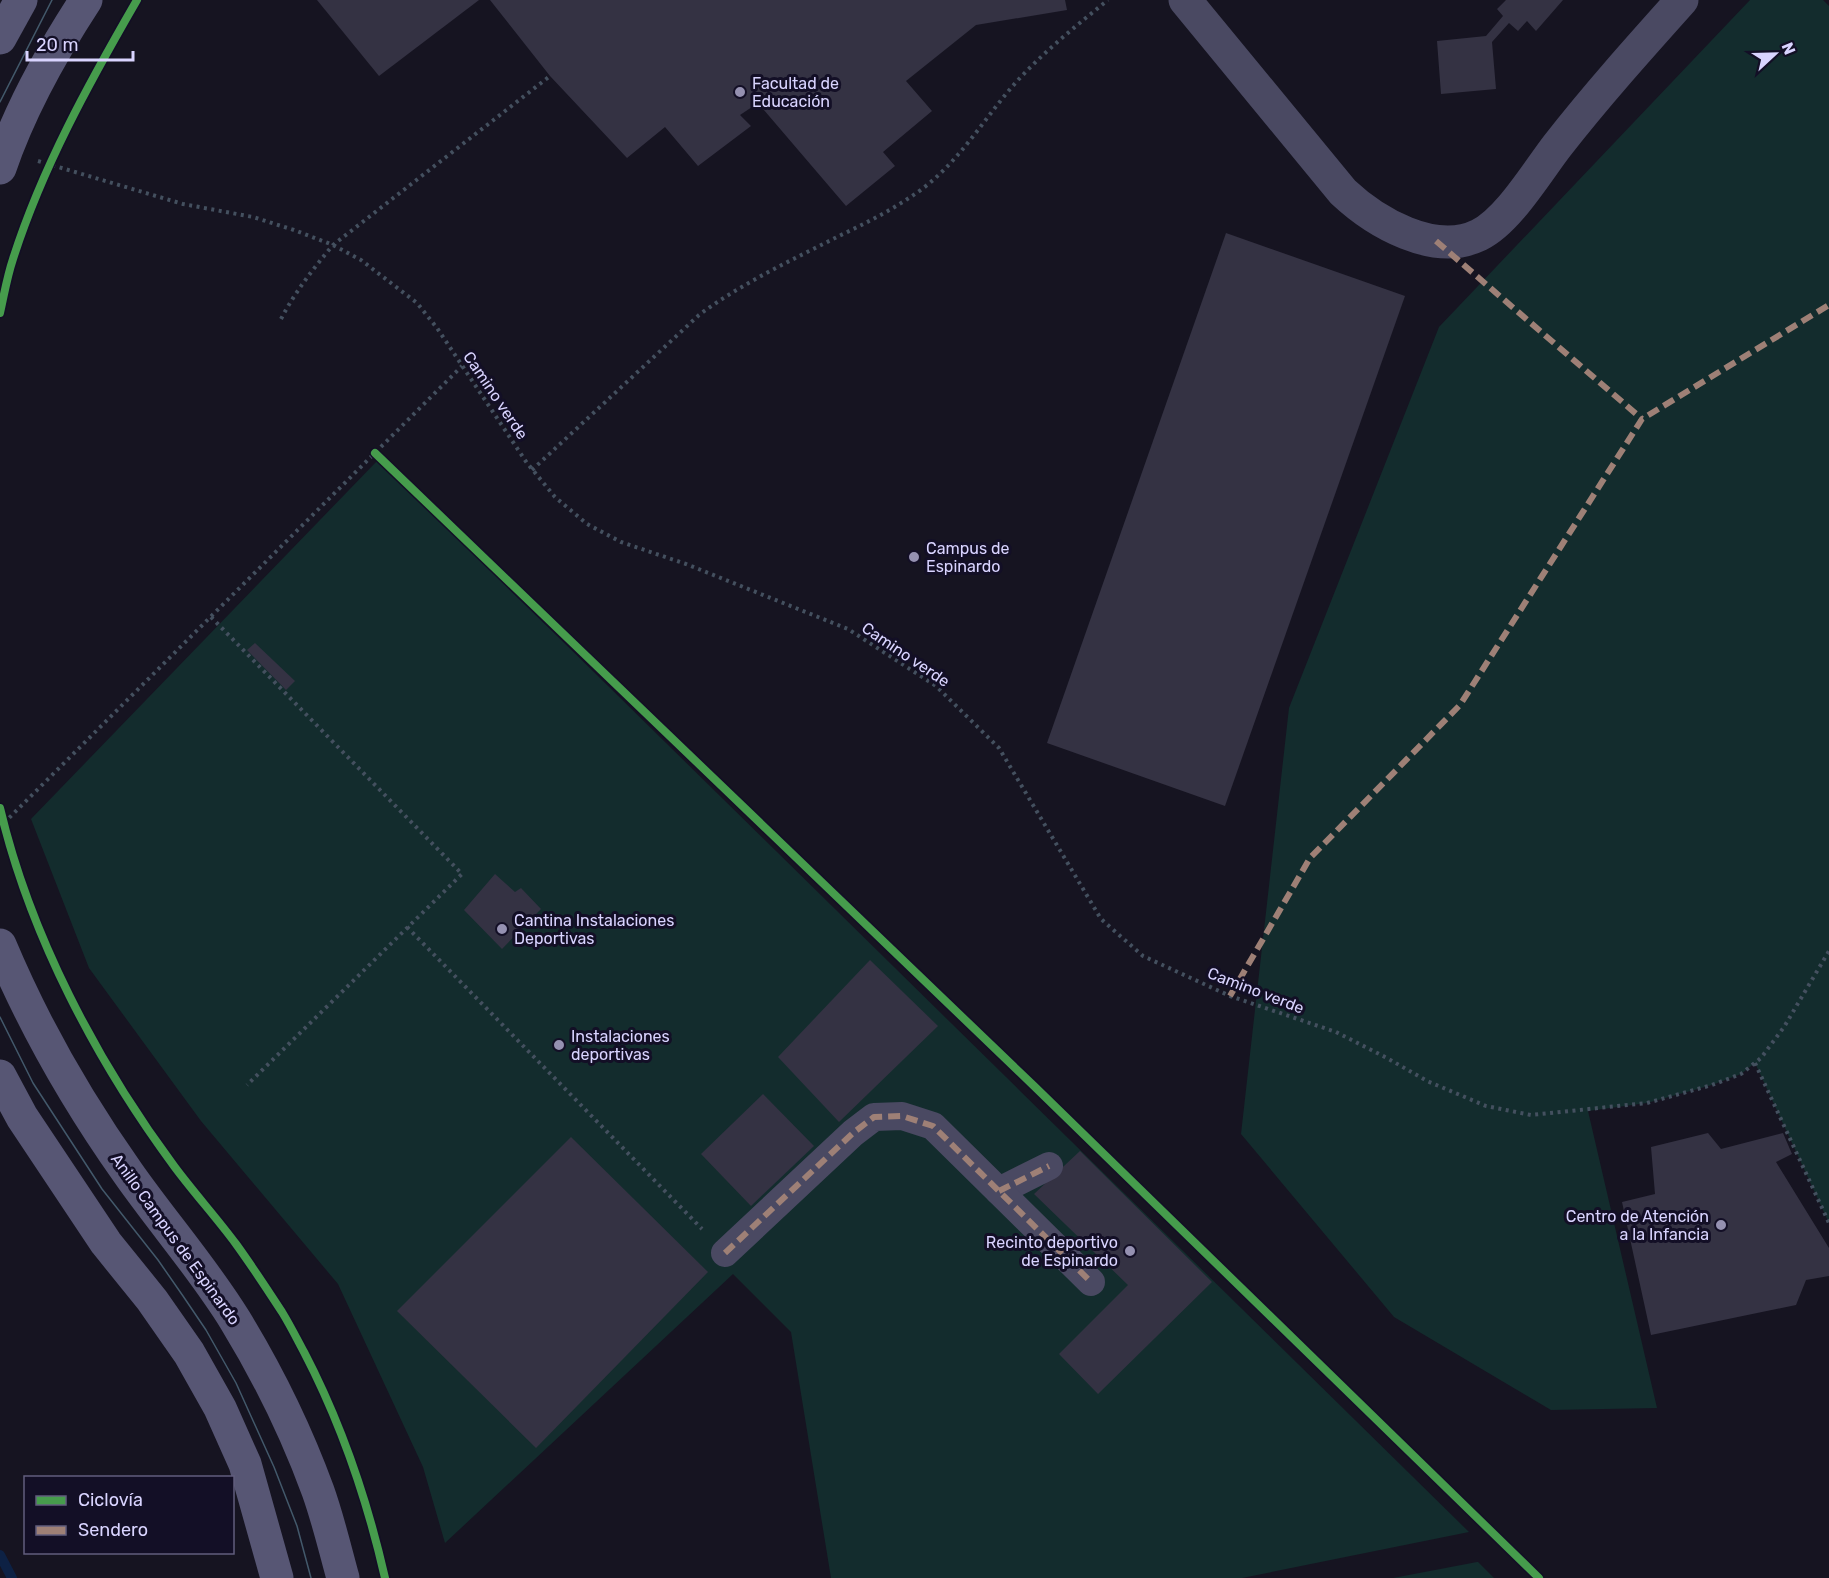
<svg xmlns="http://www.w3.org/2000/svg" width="1829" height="1578" font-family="Rubik,sans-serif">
<rect width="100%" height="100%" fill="#161421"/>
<g fill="#132c2d">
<polygon points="1750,0 1823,0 1829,6 1829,1223 1755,1063 1741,1074 1712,1085 1647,1103 1588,1111 1657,1408 1551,1410 1394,1317 1241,1134 1289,708 1439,327"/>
<polygon points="378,460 1469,1532 1242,1578 831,1578 791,1332 733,1274 445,1543 423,1467 338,1284 201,1121 89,968 31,819"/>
<polygon points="1478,1562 1494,1578 1393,1578 1477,1562"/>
</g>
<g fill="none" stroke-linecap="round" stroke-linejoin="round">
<polyline stroke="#0d2144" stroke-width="10" points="0,1555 12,1578"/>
</g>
<g fill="#343243">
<polygon points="317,0 479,0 379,76"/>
<polygon points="490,0 1065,0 1067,10 976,25 906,81 932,111 883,152 895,166 846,206 758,103 740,115 751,126 698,166 665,127 627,158 550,76"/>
<polygon points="1506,0 1563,0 1536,31 1527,21 1518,31 1509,23 1492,42 1496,89 1441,94 1437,41 1486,36 1503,16 1497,9"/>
<polygon points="1226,233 1405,296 1225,806 1047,743"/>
<polygon points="255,643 295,681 286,690 247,650"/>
<polygon points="495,874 515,892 521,888 541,909 502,949 464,910"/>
<polygon points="870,960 938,1026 839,1122 778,1057"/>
<polygon points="763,1094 814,1146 751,1206 701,1154"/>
<polygon points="1708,1133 1721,1149 1783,1133 1792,1154 1776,1162 1829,1248 1829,1276 1806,1280 1796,1305 1651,1335 1622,1202 1655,1194 1651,1147"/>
<polygon points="571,1137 708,1272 536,1448 397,1311"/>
<polygon points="1080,1151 1212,1282 1098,1394 1059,1354 1128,1285 1034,1194"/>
</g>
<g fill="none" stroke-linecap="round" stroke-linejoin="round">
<g stroke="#44505f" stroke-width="4" stroke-dasharray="3 4.5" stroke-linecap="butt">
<polyline points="38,161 183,204 253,217 294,230 333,245 361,260 417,303 437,328 527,463 555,497 587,524 621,542 686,564 848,629 936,686 999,748 1101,919 1143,956 1230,996 1336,1032 1387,1058 1427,1081 1486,1106 1531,1115 1647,1103 1712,1085 1741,1074 1761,1058 1784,1027 1829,951"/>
<path d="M 281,319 C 295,292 313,269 333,245 L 550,76"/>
<path d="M 532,470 L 699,315 C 742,283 792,260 839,236 C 868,222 896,208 922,189 C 962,159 986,115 1019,79 C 1046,50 1077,25 1108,0"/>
<polyline points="211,617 462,874 247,1085"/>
<polyline points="4,823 462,366"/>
<polyline points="407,927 702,1229"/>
<polyline points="1755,1063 1829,1223"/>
</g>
<g stroke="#4a4962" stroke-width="28">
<polyline points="999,1191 1049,1166"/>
<polyline points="725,1253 853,1133 874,1117 902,1116 933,1126 1091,1282"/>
</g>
<path stroke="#4a4962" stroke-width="33" d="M 1185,0 L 1343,192 C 1375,222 1434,257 1479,235 C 1508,221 1537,172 1557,146 C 1596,96 1639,48 1682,0"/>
<g stroke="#575674" stroke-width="33">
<polyline points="0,38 21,0"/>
<path d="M 0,168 C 20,109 52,52 86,0"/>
<path d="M 0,945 C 34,1026 77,1101 128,1173 C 163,1223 203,1268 235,1320 C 268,1374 296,1431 318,1491 C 328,1519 335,1549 343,1578"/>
<polyline points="0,1076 22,1117 106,1243 152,1300 189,1353 220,1408 245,1464 277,1578"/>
</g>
<g stroke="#43596b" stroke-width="1.5">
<polyline points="0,102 52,0"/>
<polyline points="0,1017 33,1083 102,1189 158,1260 183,1296 206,1330 236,1383 274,1467 297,1526 311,1578"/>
</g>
<g stroke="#9e8076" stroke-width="6" stroke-dasharray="12 6" stroke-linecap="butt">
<polyline points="1436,241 1642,419"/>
<polyline points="1230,996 1310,858 1460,705 1642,419 1829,305"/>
<polyline points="999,1191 1049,1166"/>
<polyline points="725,1253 853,1133 874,1117 902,1116 933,1126 1091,1282"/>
</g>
<g stroke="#130f26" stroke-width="11">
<g id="cycleway">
<path d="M 0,313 C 4,295 7,277 13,259 C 42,168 89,83 137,0"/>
<polyline points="375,453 1034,1086 1539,1578"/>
<path d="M 0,808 C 30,935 97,1062 174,1166 C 194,1193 216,1217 236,1244 C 252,1266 267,1289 282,1312 C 290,1325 297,1339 304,1352 C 341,1423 367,1499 385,1578"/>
</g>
</g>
<use href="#cycleway" stroke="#469c4c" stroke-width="8"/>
</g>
<g fill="#9591b1" stroke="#130f26" stroke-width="2">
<circle cx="740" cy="92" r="6"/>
<circle cx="914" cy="557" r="6"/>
<circle cx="502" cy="929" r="6"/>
<circle cx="559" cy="1045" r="6"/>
<circle cx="1721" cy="1225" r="6"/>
<circle cx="1130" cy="1251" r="6"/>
</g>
<g text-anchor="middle" stroke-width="6" stroke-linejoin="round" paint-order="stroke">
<g font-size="16" fill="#d9d4ff" stroke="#130f26" text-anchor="start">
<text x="752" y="89">Facultad de<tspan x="752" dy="18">Educación</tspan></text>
<text x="926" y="554">Campus de<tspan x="926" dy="18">Espinardo</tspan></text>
<text x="514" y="926">Cantina Instalaciones<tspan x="514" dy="18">Deportivas</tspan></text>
<text x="571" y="1042">Instalaciones<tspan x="571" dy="18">deportivas</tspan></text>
<text x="1709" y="1222" text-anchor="end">Centro de Atención<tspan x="1709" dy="18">a la Infancia</tspan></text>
<text x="1118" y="1248" text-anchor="end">Recinto deportivo<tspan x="1118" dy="18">de Espinardo</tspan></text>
</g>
<g font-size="16" fill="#d9d4ff" stroke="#130f26">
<text transform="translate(496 395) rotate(56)" y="6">Camino verde</text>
<text transform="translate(906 654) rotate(34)" y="6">Camino verde</text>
<text transform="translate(1256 990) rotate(21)" y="6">Camino verde</text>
<text transform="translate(176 1239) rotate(54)" y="6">Anillo Campus de Espinardo</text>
</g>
</g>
<rect x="24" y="1476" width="210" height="78" fill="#130f26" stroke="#625e7d" stroke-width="1.5"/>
<rect x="36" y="1496" width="30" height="9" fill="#469c4c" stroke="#625e7d" stroke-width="1.5"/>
<text x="78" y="1506" font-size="18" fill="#d9d4ff">Ciclovía</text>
<rect x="36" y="1526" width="30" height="9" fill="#9e8076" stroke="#625e7d" stroke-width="1.5"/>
<text x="78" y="1536" font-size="18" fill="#d9d4ff">Sendero</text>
<g transform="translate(1775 54) rotate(68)" stroke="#130f26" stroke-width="4.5" paint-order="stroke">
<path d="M0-4.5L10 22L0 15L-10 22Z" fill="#d9d4ff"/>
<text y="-9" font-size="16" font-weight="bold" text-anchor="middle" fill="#d9d4ff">N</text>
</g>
<path d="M27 51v9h106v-9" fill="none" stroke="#d9d4ff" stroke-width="3"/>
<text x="36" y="51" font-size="18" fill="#d9d4ff" stroke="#130f26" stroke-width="4.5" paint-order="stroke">20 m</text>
</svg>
